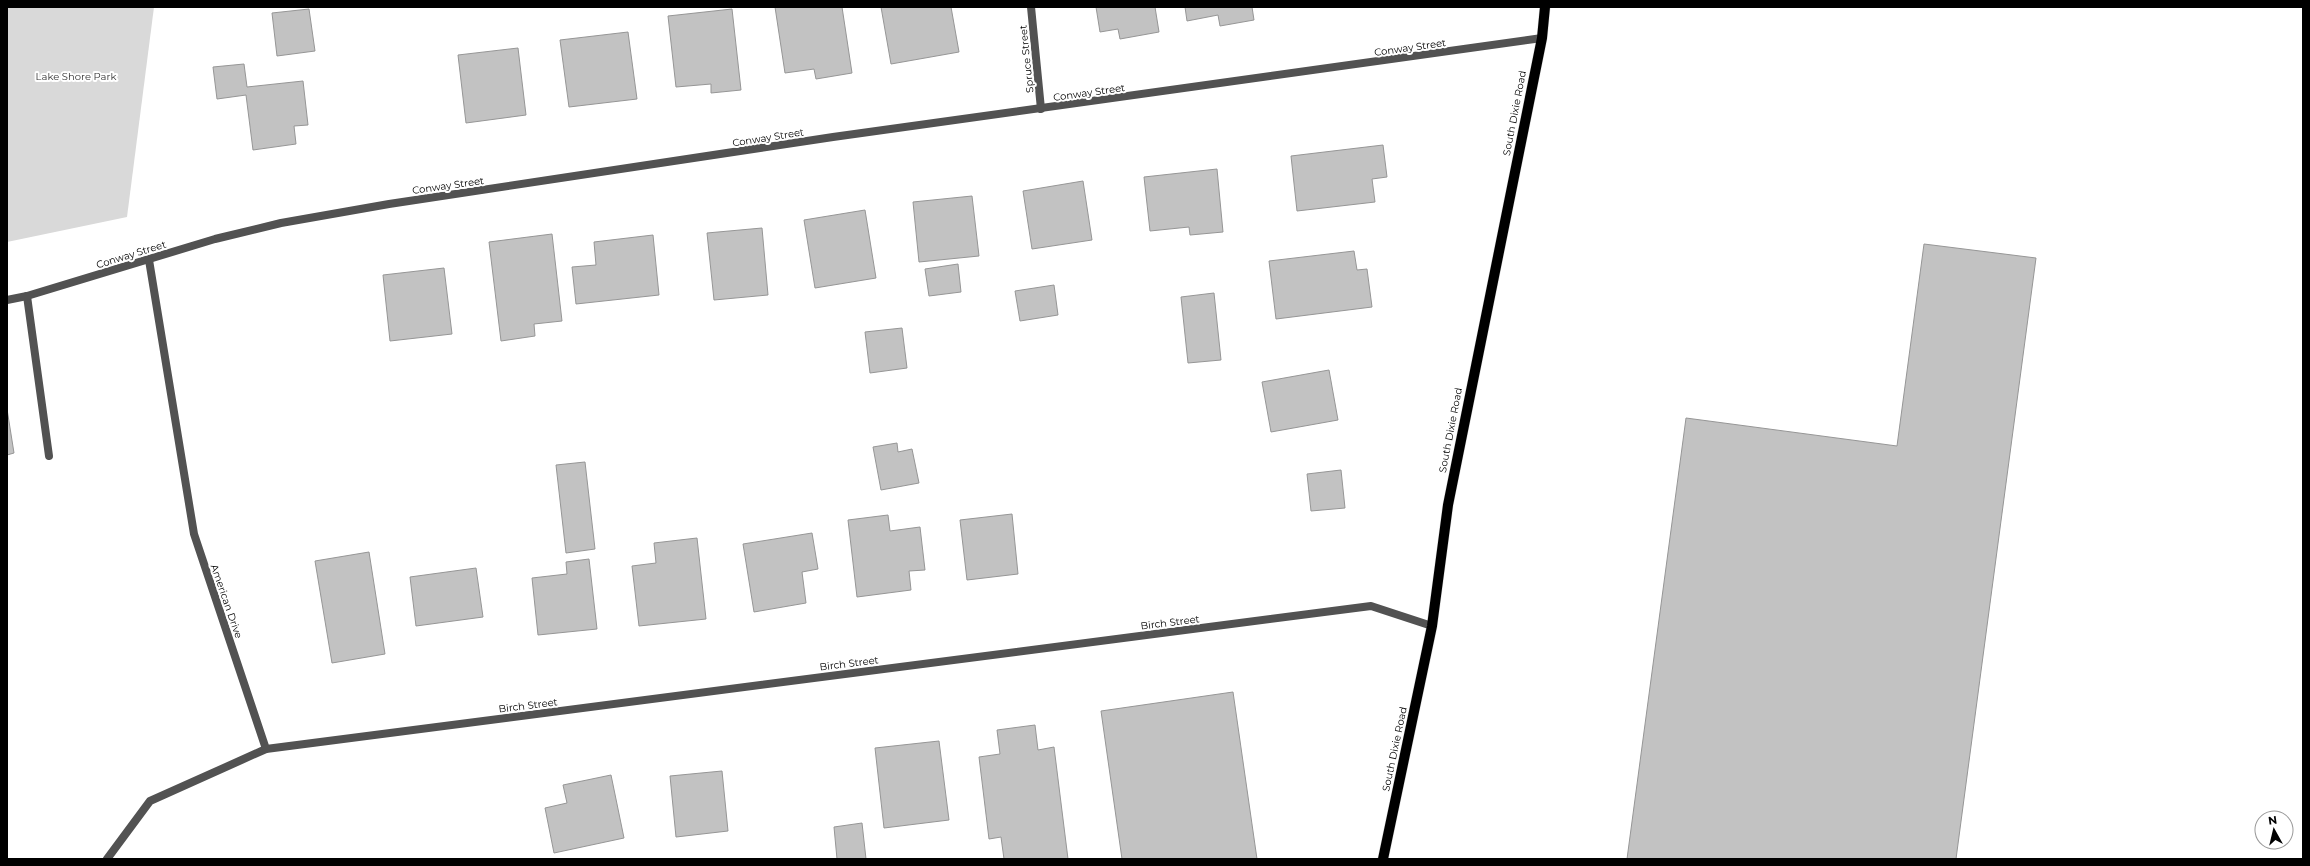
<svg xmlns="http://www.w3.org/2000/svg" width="2310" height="866" font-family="Montserrat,sans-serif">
<rect width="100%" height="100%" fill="#fff"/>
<polygon fill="#d9d9d9" points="7,7 154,7 127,217 7,242"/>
<g fill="#c2c2c2" stroke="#969696">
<polygon points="775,7 842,7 852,73 816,79 814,69 785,73"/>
<polygon points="881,7 951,7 959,52 891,64"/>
<polygon points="1096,7 1155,7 1159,32 1120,39 1118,29 1100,32"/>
<polygon points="1185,7 1252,7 1254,20 1220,26 1218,15 1187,21"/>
<polygon points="309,9 315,51 277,56 272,13"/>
<polygon points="732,9 741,90 711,93 711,84 676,87 668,16"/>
<polygon points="628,32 637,99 569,107 560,40"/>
<polygon points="518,48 526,115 466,123 458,55"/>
<polygon points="244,64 247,87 303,81 308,125 294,126 296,144 253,150 246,95 217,99 213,67"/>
<polygon points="1383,145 1387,177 1372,179 1375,202 1297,211 1291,156"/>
<polygon points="1217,169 1223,232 1190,235 1189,227 1150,231 1144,177"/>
<polygon points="1083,181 1092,240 1032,249 1023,191"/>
<polygon points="972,196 979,256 919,262 913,202"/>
<polygon points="865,210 876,278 815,288 804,220"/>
<polygon points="762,228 768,295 714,300 707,233"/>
<polygon points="552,234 562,321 534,324 535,336 501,341 489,242"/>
<polygon points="653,235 659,295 576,304 572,267 596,265 594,242"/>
<polygon points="1924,244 2036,258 1956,859 1627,859 1686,418 1897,446"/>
<polygon points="1354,251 1357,270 1367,269 1372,307 1276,319 1269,261"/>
<polygon points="958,264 961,292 929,296 925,269"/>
<polygon points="444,268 452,334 390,341 383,275"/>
<polygon points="1054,285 1058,315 1020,321 1015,291"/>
<polygon points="1214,293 1221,360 1188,363 1181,297"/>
<polygon points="902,328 907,368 870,373 865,332"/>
<polygon points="1329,370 1338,420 1271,432 1262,382"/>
<polygon points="7,409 14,453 7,455"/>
<polygon points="897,443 898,452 912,449 919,483 881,490 873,447"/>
<polygon points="585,462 595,549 566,553 556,465"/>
<polygon points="1341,470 1345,508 1311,511 1307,474"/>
<polygon points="1012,514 1018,574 967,580 960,520"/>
<polygon points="888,515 890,531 920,527 925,570 909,571 911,590 857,597 848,520"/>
<polygon points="812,533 818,569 802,572 806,603 754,612 743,544"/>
<polygon points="697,538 706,619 639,626 632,566 656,563 654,543"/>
<polygon points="369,552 385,654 332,663 315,561"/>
<polygon points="589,559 597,629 538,635 532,578 567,574 566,562"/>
<polygon points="476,568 483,617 416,626 410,577"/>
<polygon points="1233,692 1257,859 1122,859 1101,711"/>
<polygon points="1035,725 1038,750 1054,747 1068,859 1004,859 1001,837 989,839 979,757 1000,754 997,730"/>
<polygon points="939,741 949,820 884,828 875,748"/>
<polygon points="722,771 728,831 676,837 670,776"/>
<polygon points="611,775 624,838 554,853 545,808 567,803 563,785"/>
<polygon points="862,823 866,859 837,859 834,827"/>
</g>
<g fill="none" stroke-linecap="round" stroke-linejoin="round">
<g stroke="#dbdbdb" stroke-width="11">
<polyline id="primary" points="1383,859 1432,626 1448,505 1542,38 1545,7"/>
</g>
<g stroke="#525252" stroke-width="8">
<polyline points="1031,7 1041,109"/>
<polyline points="27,296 49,456"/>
<polyline points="7,300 27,296 215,239 281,223 389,204 833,137 1542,38"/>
<polyline points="266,749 1371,606 1432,626"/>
<polyline points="107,859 150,801 266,749 194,534 149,260"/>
</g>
<use href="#primary" stroke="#000" stroke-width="10"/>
</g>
<g text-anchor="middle" stroke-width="4" stroke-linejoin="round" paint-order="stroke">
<g font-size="10" fill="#000" stroke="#fff">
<text transform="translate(1410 47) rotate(-8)" y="4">Conway Street</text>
<text transform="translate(1026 59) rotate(-96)" y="4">Spruce Street</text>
<text transform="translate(1089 92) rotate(-8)" y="4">Conway Street</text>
<text transform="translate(1514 113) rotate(-79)" y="4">South Dixie Road</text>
<text transform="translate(768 137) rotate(-9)" y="4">Conway Street</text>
<text transform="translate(448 185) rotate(-8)" y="4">Conway Street</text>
<text transform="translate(131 254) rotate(-17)" y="4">Conway Street</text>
<text transform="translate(1450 430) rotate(-79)" y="4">South Dixie Road</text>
<text transform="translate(227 601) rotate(71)" y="4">American Drive</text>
<text transform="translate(1170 622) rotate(-7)" y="4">Birch Street</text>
<text transform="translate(849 663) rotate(-7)" y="4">Birch Street</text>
<text transform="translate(528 705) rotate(-7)" y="4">Birch Street</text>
<text transform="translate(1394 749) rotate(-78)" y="4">South Dixie Road</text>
</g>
<g font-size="10" fill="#303030" stroke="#fff">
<text x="76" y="80">Lake Shore Park</text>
</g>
</g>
<rect width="2310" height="866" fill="none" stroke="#000000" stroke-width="16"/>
<g transform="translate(2274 830) rotate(352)"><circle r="19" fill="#ffffff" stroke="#999999"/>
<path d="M0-3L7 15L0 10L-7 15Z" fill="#000000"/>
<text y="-6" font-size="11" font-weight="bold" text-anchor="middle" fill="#000000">N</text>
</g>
</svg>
